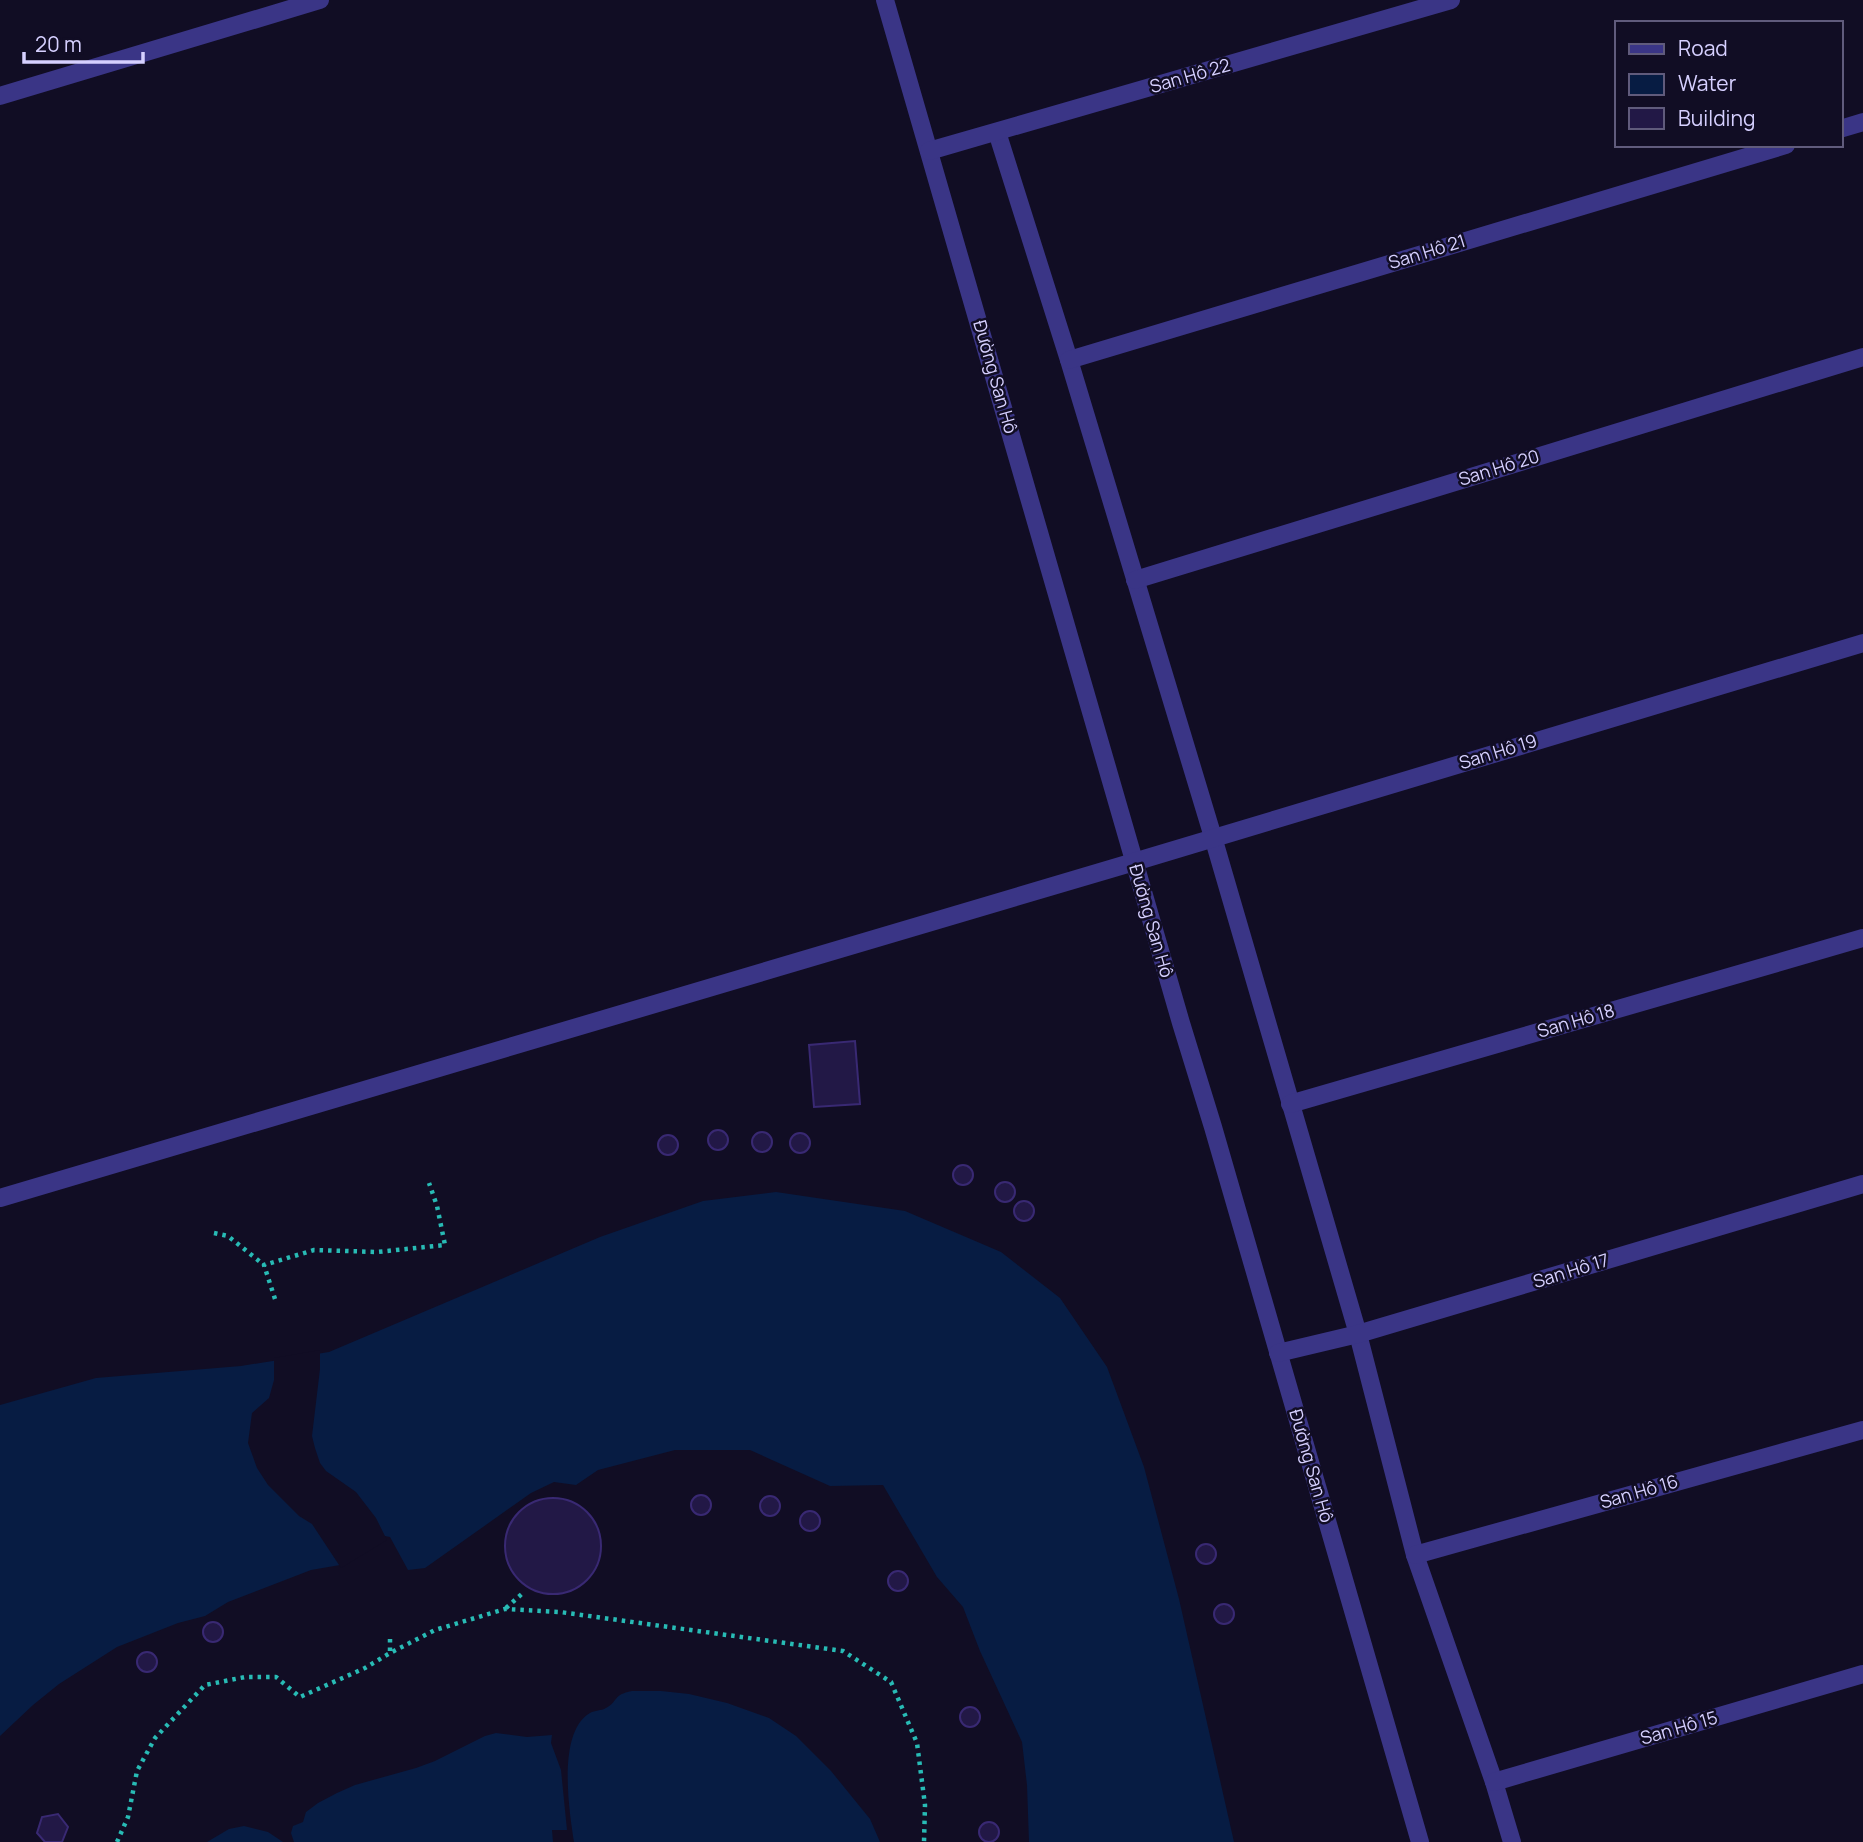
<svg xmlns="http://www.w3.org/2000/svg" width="1863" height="1842" font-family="Manrope,sans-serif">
<rect width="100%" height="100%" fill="#110d24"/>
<g fill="#071c43">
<polygon points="776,1192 905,1211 1001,1252 1060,1298 1107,1367 1144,1467 1179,1599 1234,1842 1029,1842 1027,1785 1022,1742 980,1651 963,1607 937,1577 883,1485 830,1486 750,1450 675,1450 598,1470 576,1485 554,1482 531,1493 425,1568 408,1570 390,1537 385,1536 340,1565 311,1570 228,1602 205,1616 178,1623 117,1647 59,1684 33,1705 0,1736 0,1405 96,1378 241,1366 329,1352 600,1237 703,1201"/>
<path d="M 632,1691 L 661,1691 L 689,1694 L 727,1703 L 769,1718 L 796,1736 L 831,1771 L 870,1819 L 880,1842 L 574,1842 C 569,1810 557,1732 590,1713 C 595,1710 601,1711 606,1708 C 619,1701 612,1695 632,1691 Z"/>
<polygon points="496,1733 527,1737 552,1735 551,1743 561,1770 567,1830 552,1830 553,1842 294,1842 291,1833 293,1826 303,1822 306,1812 318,1803 337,1793 355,1785 416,1768 435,1761 485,1736"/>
<polygon points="244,1826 268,1832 283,1842 207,1842 229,1829"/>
</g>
<polygon fill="#110d24" points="320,1350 320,1369 312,1436 315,1448 320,1463 326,1471 356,1492 376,1518 387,1540 341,1568 312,1524 299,1516 268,1485 257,1468 248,1443 252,1413 269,1398 274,1380 274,1358"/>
<g fill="#221846" stroke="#392973" stroke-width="2">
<polygon points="855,1041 860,1104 814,1107 809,1045"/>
<circle cx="718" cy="1140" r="10"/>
<circle cx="762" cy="1142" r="10"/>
<circle cx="800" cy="1143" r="10"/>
<circle cx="668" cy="1145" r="10"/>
<circle cx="963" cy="1175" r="10"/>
<circle cx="1005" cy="1192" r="10"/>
<circle cx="1024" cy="1211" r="10"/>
<circle cx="701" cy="1505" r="10"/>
<circle cx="770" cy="1506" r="10"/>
<circle cx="553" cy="1546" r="48"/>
<circle cx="810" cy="1521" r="10"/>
<circle cx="1206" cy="1554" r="10"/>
<circle cx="898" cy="1581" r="10"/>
<circle cx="1224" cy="1614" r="10"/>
<circle cx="213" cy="1632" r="10"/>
<circle cx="147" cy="1662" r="10"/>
<circle cx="970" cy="1717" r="10"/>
<polygon points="58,1814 68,1827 62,1842 45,1842 37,1833 42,1817"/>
<circle cx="989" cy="1832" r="10"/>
</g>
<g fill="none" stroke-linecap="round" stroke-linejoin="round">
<g stroke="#28bbb5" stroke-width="4.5" stroke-dasharray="3.5 5" stroke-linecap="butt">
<polyline points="214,1233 228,1236 264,1265"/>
<polyline points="275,1299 264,1265 314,1250 377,1252 445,1245 437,1206 429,1183"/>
<polyline points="506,1608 524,1592"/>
<polyline points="390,1639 390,1652"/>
<polyline points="117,1842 128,1817 137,1771 155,1738 205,1685 245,1677 276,1677 300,1697 365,1668 390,1653 435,1630 505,1609 560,1612 843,1651 891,1682 917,1743 925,1805 924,1842"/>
</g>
<g stroke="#3a3586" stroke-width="18">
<polyline points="885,0 1181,1023 1213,1127 1420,1842"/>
<polyline points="0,96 320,0"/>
<polyline points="1840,129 1863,122"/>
<polyline points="997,132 1069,360 1213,837 1358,1334 1415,1555 1494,1782 1512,1842"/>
<polyline points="929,151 1451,0"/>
<polyline points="1069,360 1786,145"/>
<polyline points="1135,580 1863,357"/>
<polyline points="1290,1104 1863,938"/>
<polyline points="0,1198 1134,862 1863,643"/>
<polyline points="1278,1353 1358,1334 1863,1184"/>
<polyline points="1415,1555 1863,1430"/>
<polyline points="1494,1782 1863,1674"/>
</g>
</g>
<g text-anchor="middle" stroke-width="5" stroke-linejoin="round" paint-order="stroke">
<g font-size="18" fill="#d6d0ff" stroke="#110d24">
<text transform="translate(1190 76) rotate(-16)" y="6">San Hô 22</text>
<text transform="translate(1427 252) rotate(-17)" y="6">San Hô 21</text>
<text transform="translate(995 377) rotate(74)" y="6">Đường San Hô</text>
<text transform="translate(1499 468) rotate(-17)" y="6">San Hô 20</text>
<text transform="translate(1498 752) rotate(-17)" y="6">San Hô 19</text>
<text transform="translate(1151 921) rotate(74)" y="6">Đường San Hô</text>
<text transform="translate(1576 1021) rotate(-16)" y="6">San Hô 18</text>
<text transform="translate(1571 1271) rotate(-17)" y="6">San Hô 17</text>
<text transform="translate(1311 1466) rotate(74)" y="6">Đường San Hô</text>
<text transform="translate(1639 1492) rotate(-16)" y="6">San Hô 16</text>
<text transform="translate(1679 1728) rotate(-16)" y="6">San Hô 15</text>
</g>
</g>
<rect x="1615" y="21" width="228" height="126" fill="#110d24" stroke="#605b7c" stroke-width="2"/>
<rect x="1629" y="44" width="35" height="10" fill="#3a3586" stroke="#605b7c" stroke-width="2"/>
<text x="1678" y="56" font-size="21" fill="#d6d0ff">Road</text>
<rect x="1629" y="74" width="35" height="21" fill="#071c43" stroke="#605b7c" stroke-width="2"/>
<text x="1678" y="91" font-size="21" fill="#d6d0ff">Water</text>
<rect x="1629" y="108" width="35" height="21" fill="#221846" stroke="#605b7c" stroke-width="2"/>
<text x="1678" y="126" font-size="21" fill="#d6d0ff">Building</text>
<path d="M24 52v10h119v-10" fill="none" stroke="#d6d0ff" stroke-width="3.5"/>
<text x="35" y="52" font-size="21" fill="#d6d0ff" stroke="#110d24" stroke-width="5" paint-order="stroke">20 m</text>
</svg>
